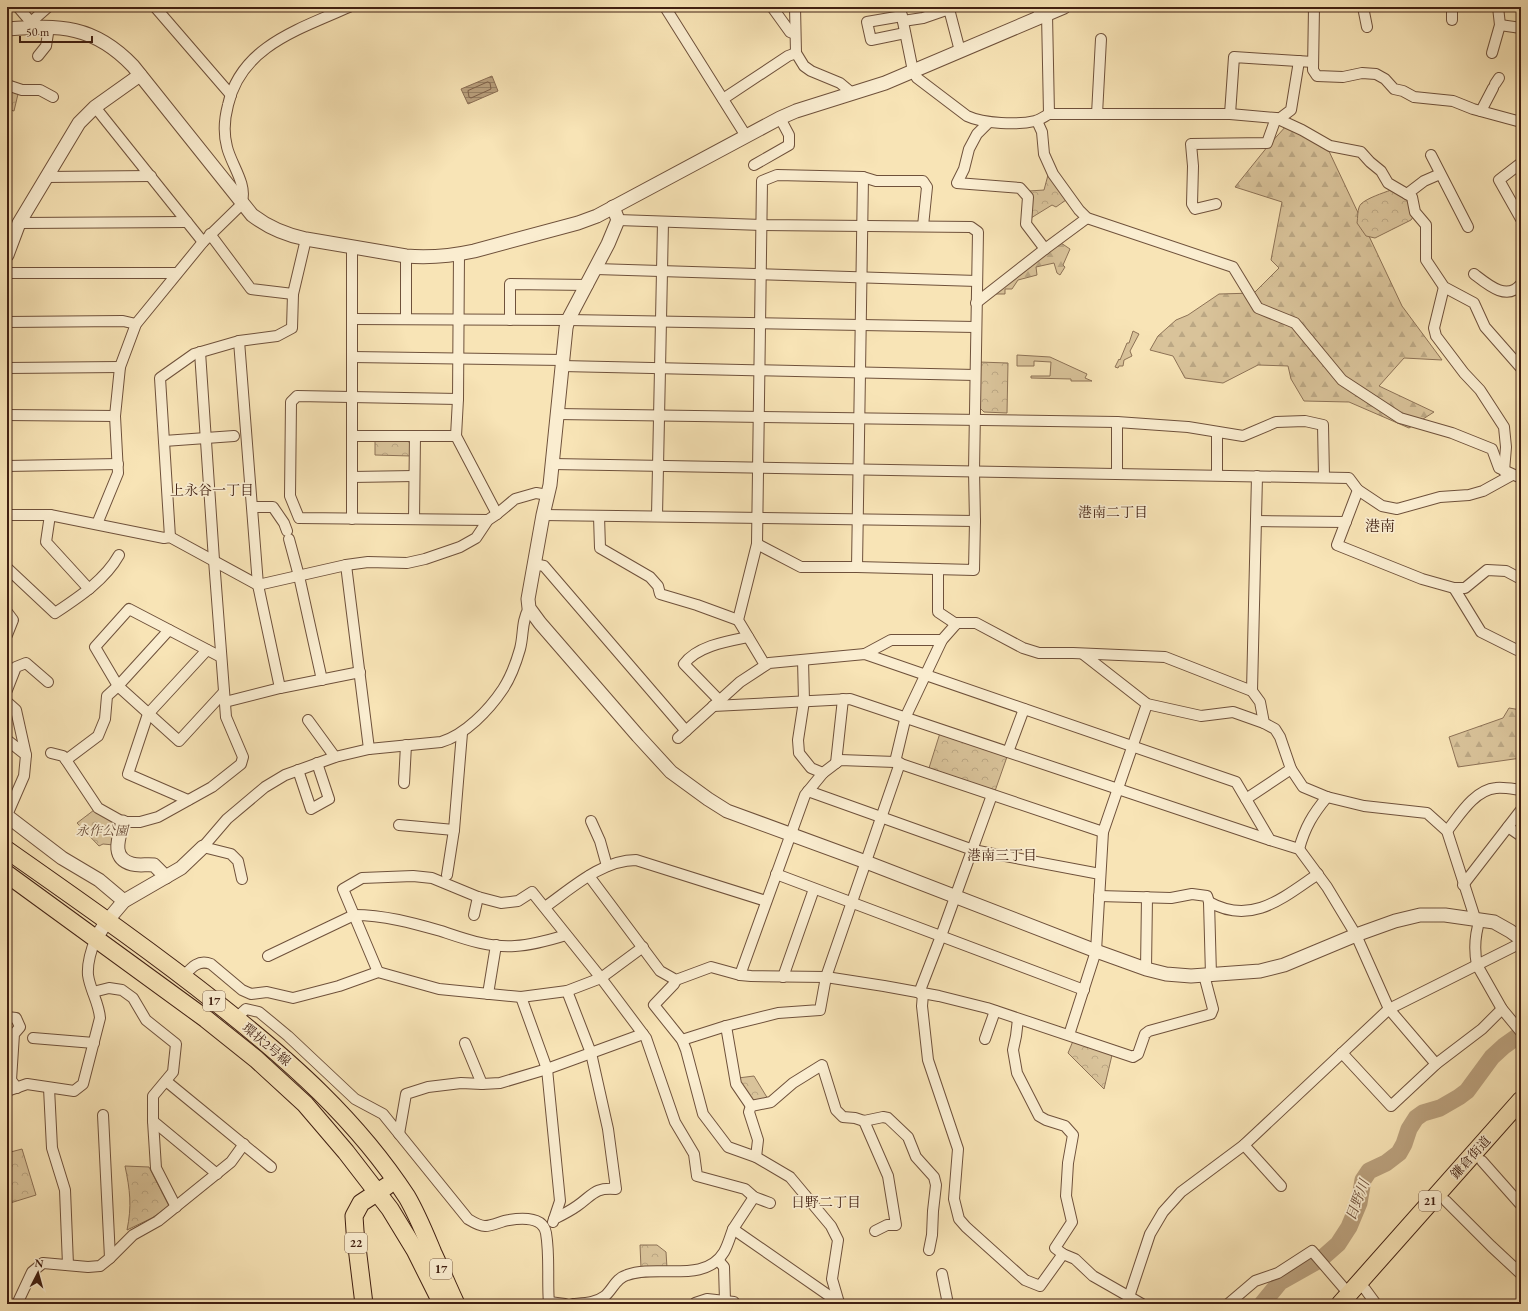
<svg xmlns="http://www.w3.org/2000/svg" width="1528" height="1311" font-family="'EB Garamond','Noto Serif JP',serif">
<defs>
<pattern id="forest-firs" width="22" height="20" patternUnits="userSpaceOnUse"><rect width="22" height="20" fill="#d9c39a"/><path d="M5 1l3.5 6h-7zM16 11l3.5 6h-7z" fill="#bba784"/></pattern>
<pattern id="park-crowns" width="20" height="18" patternUnits="userSpaceOnUse"><rect width="20" height="18" fill="#d9c39a"/><path d="M2 6a3 3 0 1 1 6 0M12 15a3 3 0 1 1 6 0" fill="none" stroke="#bba784"/></pattern>
<pattern id="water-rules" width="6" height="5" patternUnits="userSpaceOnUse"><rect width="6" height="5" fill="#baa17e"/><path d="M0 2.5h6" fill="none" stroke="#998366"/></pattern>
</defs>
<rect width="100%" height="100%" fill="#f8e4b6"/>
<filter id="stains"><feTurbulence type="fractalNoise" baseFrequency=".005" numOctaves="4"/><feColorMatrix values="0 0 0 0 .2 0 0 0 0 .09 0 0 0 0 .02 0 0 0 .5 -.17"/></filter>
<radialGradient id="worn" r=".72"><stop offset=".6" stop-color="#630" stop-opacity="0"/><stop offset="1" stop-color="#630" stop-opacity=".3"/></radialGradient>
<g fill="url(#forest-firs)" stroke="#8d7256">
<polygon points="1287,125 1327,147 1402,306 1442,360 1404,358 1379,386 1434,412 1409,428 1349,402 1304,401 1291,379 1288,366 1258,365 1223,383 1185,378 1173,356 1150,350 1158,336 1176,320 1188,315 1219,294 1254,293 1279,268 1271,260 1282,202 1235,187 1268,146"/>
<polygon points="1061,243 1070,249 1063,265 1065,267 1060,275 1057,273 1054,263 1036,267 1037,275 1018,280 1012,289 1005,289 1005,294 994,294"/>
<polygon points="1509,708 1521,710 1521,758 1458,767 1449,737 1503,718"/>
</g>
<g fill="url(#park-crowns)" stroke="#8d7256">
<polygon points="7,90 18,94 14,111 7,109"/>
<polygon points="1048,175 1066,200 1056,207 1052,205 1031,218 1029,191 1044,190"/>
<path d="M 1391,190 L 1409,201 L 1413,217 L 1411,220 L 1375,238 L 1366,236 L 1357,223 C 1358,218 1357,208 1361,204 C 1367,198 1383,193 1391,190 Z"/>
<polygon points="979,362 1008,363 1007,413 984,412 979,407"/>
<polygon points="375,440 408,441 411,445 411,456 375,455"/>
<polygon points="940,733 1008,754 995,791 929,768"/>
<polygon points="94,810 119,824 114,845 103,844 99,846 77,823"/>
<polygon points="1073,1041 1112,1055 1104,1089 1068,1053"/>
<polygon points="754,1076 768,1099 752,1103 738,1078"/>
<polygon points="22,1149 36,1195 7,1204 7,1153"/>
<path d="M 125,1166 L 149,1167 L 169,1206 L 152,1218 L 127,1230 C 132,1206 130,1190 125,1166 Z"/>
<polygon points="640,1245 657,1245 666,1252 667,1268 641,1268"/>
</g>
<g fill="#d9c39a" stroke="#8d7256">
<polygon points="1133,331 1139,334 1130,351 1132,356 1124,360 1123,366 1119,366 1118,368 1115,367 1119,359 1120,360 1127,343 1129,343"/>
<polygon points="1017,355 1050,357 1087,374 1085,378 1092,381 1071,381 1071,379 1031,378 1031,376 1050,376 1051,362 1034,361 1034,366 1017,366"/>
</g>
<polygon fill="url(#water-rules)" stroke="#8a6d53" points="492,76 498,91 468,104 461,89"/>
<g fill="none" stroke-linecap="round" stroke-linejoin="round">
<polygon stroke="#7e6048" stroke-width="1" points="488,82 490,83 491,89 471,98 469,97 468,91"/>
<polyline stroke="#baa17e" stroke-width="17" points="1262,1304 1280,1282 1321,1259 1338,1244 1349,1227 1359,1203 1363,1180 1369,1171 1386,1163 1399,1153 1404,1144 1409,1129 1416,1118 1423,1113 1440,1108 1459,1097 1467,1091 1492,1057 1504,1046 1521,1034"/>
<g stroke="#6f513b" stroke-width="12">
<g id="minor">
<polyline points="18,7 35,27"/>
<polyline points="155,7 231,95"/>
<polyline points="665,7 746,136"/>
<polyline points="772,7 790,32 795,34"/>
<polyline points="795,7 796,53 804,66 811,71 840,83 852,93"/>
<path d="M 900,7 L 913,71 L 917,78 L 967,116 C 984,124 1018,125 1035,121 C 1040,120 1045,116 1049,114 L 1230,114 L 1234,57 L 1313,62"/>
<polyline points="1037,7 1041,17"/>
<polyline points="1314,7 1313,70 1317,76 1343,77 1362,73 1376,74 1385,79 1394,89 1403,91 1414,97 1453,101 1473,109 1521,122"/>
<polyline points="1363,7 1367,27"/>
<polyline points="1452,7 1452,20"/>
<polyline points="1047,14 1049,114"/>
<polyline points="902,16 867,22 871,40 905,33"/>
<polyline points="903,21 923,18 949,9 960,51"/>
<polyline points="31,22 48,7"/>
<polyline points="1500,25 1521,28"/>
<polyline points="1492,53 1500,25 1498,7"/>
<polyline points="38,56 46,46 49,27"/>
<polyline points="1495,84 1499,78"/>
<polyline points="7,85 22,90 40,90 53,97"/>
<polyline points="723,99 788,56 796,53"/>
<polyline points="95,107 203,242"/>
<polyline points="1481,111 1493,88"/>
<polyline points="1097,114 1101,39"/>
<polyline points="1230,114 1276,118 1302,130 1330,146 1361,152 1370,162 1381,171 1388,183 1412,197 1415,212 1426,225 1426,260 1444,287 1474,303 1485,327 1521,368"/>
<polyline points="1279,119 1291,110 1299,61"/>
<polyline points="1037,121 1042,132 1044,154 1053,174 1079,210 1087,218 1233,267 1258,308 1295,323 1342,380 1400,418 1452,433 1492,449 1499,468 1521,478"/>
<polyline points="989,122 977,134 969,149 964,169 957,183 1020,188 1028,197 1026,224 1045,249"/>
<polyline points="1431,155 1468,227"/>
<polyline points="1521,163 1499,180 1521,219"/>
<polyline points="754,165 789,145 789,135 780,118"/>
<polyline points="46,177 151,176"/>
<polyline points="1407,194 1424,181 1440,174"/>
<path d="M 242,201 C 247,184 231,164 227,147 C 223,132 224,120 228,105 C 241,46 300,29 349,7"/>
<polyline points="1216,204 1195,209 1192,204 1193,166 1191,144 1267,143 1276,118"/>
<polyline points="618,220 762,225 971,227 978,232 974,471 975,521 974,570 857,567 801,567 757,544"/>
<polyline points="19,223 187,222"/>
<polyline points="210,234 251,289 293,294"/>
<polyline points="352,247 352,519"/>
<polyline points="459,254 458,399 456,436 497,514"/>
<polyline points="596,269 977,281"/>
<polyline points="7,273 177,273"/>
<path d="M 1474,274 C 1487,284 1507,302 1521,284"/>
<polyline points="1444,287 1434,328 1436,336 1464,373 1480,390 1504,427 1506,447 1504,471"/>
<polyline points="976,303 1045,249 1087,218"/>
<polyline points="352,319 568,320 975,327"/>
<polyline points="406,319 406,256"/>
<polyline points="510,320 510,284 588,285"/>
<polyline points="7,322 123,321 136,324"/>
<polyline points="239,341 258,585 280,688"/>
<polyline points="352,357 563,360"/>
<polyline points="562,366 975,375"/>
<polyline points="7,368 120,367"/>
<polyline points="458,399 297,396 291,402 290,496 299,518 488,520"/>
<polyline points="557,414 1117,422 1188,427 1243,436 1276,422 1305,421 1323,425 1324,477"/>
<polyline points="7,415 115,416"/>
<polyline points="1117,422 1117,474"/>
<polyline points="352,436 456,436"/>
<polyline points="164,441 234,436"/>
<polyline points="553,464 1349,478 1358,490 1382,506 1397,509 1440,497 1469,495 1483,491 1512,475"/>
<polyline points="7,466 118,464"/>
<polyline points="1217,475 1217,432"/>
<polyline points="352,477 414,476"/>
<polyline points="1358,490 1337,545 1422,579 1454,588"/>
<polyline points="256,507 273,507 284,523 287,531"/>
<polyline points="7,515 50,515 164,538 170,537 258,585 346,565 368,562 407,563 425,559 460,547 476,538 488,520 497,514 515,499 536,493 548,495"/>
<polyline points="50,515 46,542 89,589"/>
<polyline points="543,515 975,521"/>
<polyline points="599,516 600,548 650,577 658,586 660,594 697,605 738,620"/>
<polyline points="657,516 663,222"/>
<polyline points="414,519 415,436"/>
<polyline points="1256,521 1346,522"/>
<polyline points="97,524 118,473 115,416 120,367 136,324 203,242 243,203"/>
<polyline points="170,537 160,378 194,354 239,341 277,336 292,328 293,294 306,239"/>
<polyline points="289,539 299,576 322,680"/>
<polyline points="534,564 544,566 686,731"/>
<polyline points="346,565 369,749"/>
<polyline points="857,567 863,177"/>
<path d="M 7,568 L 55,613 C 79,597 105,580 119,555"/>
<polyline points="938,569 938,612 956,624"/>
<polyline points="7,612 13,620 7,635"/>
<polyline points="1517,650 1481,632 1454,588 1465,588 1487,570 1506,571 1521,579"/>
<polyline points="865,654 891,640 942,640"/>
<polyline points="1083,654 1147,704 1201,716 1233,712 1264,723"/>
<polyline points="221,657 129,609 95,647 118,686 179,741 224,692"/>
<polyline points="803,660 804,701 798,740 799,753 811,768 823,773"/>
<polyline points="765,665 738,620 757,544 762,181 777,175 863,177 876,181 923,181 927,187 923,226"/>
<polyline points="7,690 16,667 26,663 48,682"/>
<polyline points="1252,691 1257,476"/>
<path d="M 719,700 L 684,664 C 697,646 728,641 748,637"/>
<polyline points="7,702 16,710 26,755"/>
<polyline points="225,702 280,688 360,672"/>
<polyline points="713,706 850,699 1270,840"/>
<polyline points="308,720 335,757"/>
<polyline points="678,738 740,682 769,663 865,654 1236,782 1270,840 1299,849 1327,887 1356,935 1389,1009 1436,1064"/>
<polyline points="7,740 26,755 24,776 7,815"/>
<polyline points="1008,752 1024,709"/>
<polyline points="51,753 63,756 66,760 98,808 123,822 140,822 158,817 212,787 241,764 243,757 226,717 214,560 200,352"/>
<polyline points="66,760 98,736 105,719 107,696 118,686 169,630"/>
<polyline points="895,762 906,716 942,640 957,623 976,623 1023,648 1039,653 1073,653 1165,657 1252,691 1260,702 1264,723 1275,729 1280,737 1291,769 1246,799"/>
<polyline points="836,763 843,699"/>
<polyline points="1291,769 1303,787 1327,797 1364,806 1427,813 1447,831 1475,918"/>
<polyline points="298,770 311,809 329,799 317,763"/>
<polyline points="404,783 406,745"/>
<polyline points="808,791 973,850 1100,874"/>
<polyline points="188,800 128,774 148,714 207,650"/>
<polyline points="591,821 600,841 607,866"/>
<polyline points="399,825 454,830"/>
<polyline points="1508,827 1521,836"/>
<path d="M 1447,831 C 1459,816 1474,790 1496,788 C 1503,787 1513,789 1521,790"/>
<path d="M 1299,849 C 1305,827 1313,814 1327,797"/>
<polyline points="776,874 1084,990"/>
<polyline points="447,875 454,830 462,733"/>
<polyline points="589,876 660,971 676,980 711,967 740,975 751,976 826,977 884,986 939,996 987,1008 1133,1057 1138,1054 1145,1034 1149,1031 1211,1014 1213,1009 1204,975"/>
<path d="M 242,879 L 238,861 L 231,854 L 203,847 L 227,819 L 265,787 L 285,775 L 335,757 L 369,749 L 441,742 C 465,735 489,710 503,689 C 511,677 516,663 520,649 C 524,634 521,622 529,608"/>
<polyline points="1463,885 1521,810"/>
<polyline points="1099,896 1171,898 1192,894 1207,896 1209,902 1211,975"/>
<path d="M 1209,902 C 1252,926 1284,897 1318,874"/>
<path d="M 545,907 C 572,888 602,860 636,860 L 766,901"/>
<polyline points="474,915 478,897"/>
<path d="M 1480,919 C 1475,934 1474,950 1477,965 L 1502,1009 L 1521,1032"/>
<path d="M 268,956 L 354,915 C 384,915 413,923 441,931 C 465,939 489,948 515,946 C 533,945 550,940 566,935"/>
<polyline points="1146,969 1147,897"/>
<polyline points="378,972 343,889 362,878 413,876 432,878 478,897 501,903 518,901 532,892 601,978 646,1038 675,1122 694,1154 697,1176 745,1189 754,1197 770,1203"/>
<polyline points="740,975 805,795 823,773 840,760 895,762 1103,832"/>
<path d="M 183,977 C 191,968 198,959 211,964 L 242,990 L 251,994 L 267,992 L 293,998 L 339,986 L 378,972 L 439,989 L 521,997 L 567,991 L 601,978 L 643,947"/>
<polyline points="783,977 814,889"/>
<polyline points="676,980 674,984 654,1005 682,1040 686,1050 703,1114 728,1147 756,1157 790,1177 831,1226 838,1240 832,1279 839,1303"/>
<polyline points="93,992 109,988 122,990 133,998 146,1020 176,1044 173,1072 153,1096 153,1121 156,1168 176,1207"/>
<polyline points="919,993 941,936 992,795"/>
<polyline points="488,994 496,945"/>
<polyline points="923,994 922,1006 928,1060 958,1149 954,1199 959,1219 966,1227 1025,1280 1040,1286 1063,1254"/>
<polyline points="521,997 547,1069 560,1201 553,1222"/>
<polyline points="7,1017 16,1018 20,1027 14,1034 11,1080 17,1088"/>
<path d="M 236,1018 L 246,1009 L 259,1012 L 288,1036 L 355,1099 L 383,1114 L 468,1219 C 473,1222 479,1226 485,1226 C 493,1226 501,1221 509,1220 C 522,1218 543,1217 546,1233 C 550,1256 547,1281 549,1304"/>
<polyline points="1018,1019 1016,1036 1013,1050 1017,1073 1039,1116 1046,1120 1065,1126 1073,1135 1068,1163 1066,1196 1072,1222 1055,1248 1063,1254 1075,1259 1093,1276 1142,1304"/>
<polyline points="726,1026 736,1084 751,1106"/>
<polyline points="1069,1035 1096,951 1103,832 1147,704"/>
<polyline points="33,1038 94,1043"/>
<polyline points="985,1039 995,1011"/>
<polyline points="682,1040 726,1026 778,1013 820,1010 826,977 900,763"/>
<polyline points="465,1043 482,1084"/>
<polyline points="1342,1053 1391,1106 1436,1064 1482,1029 1502,1009"/>
<polyline points="166,1081 271,1167"/>
<polyline points="49,1088 52,1148 65,1190 68,1265"/>
<path d="M 7,1091 L 27,1084 L 74,1091 L 83,1084 L 100,1018 C 99,1003 90,990 88,975 C 87,962 91,950 96,938"/>
<polyline points="103,1115 110,1258"/>
<polyline points="153,1121 217,1174"/>
<polyline points="864,1121 888,1176 896,1225 887,1225 875,1231"/>
<polyline points="399,1134 406,1094 428,1087 461,1083 482,1084 500,1083 547,1069 643,1034"/>
<polyline points="1244,1145 1281,1186"/>
<polyline points="756,1157 758,1140 749,1112 751,1106 771,1102 793,1083 822,1065 836,1110 843,1117 855,1118 864,1121 883,1117 888,1118 908,1137 916,1157 934,1177 936,1185 933,1211 932,1235 929,1250"/>
<polyline points="1482,1161 1521,1205"/>
<polyline points="754,1197 733,1229 841,1304"/>
<polyline points="1446,1201 1491,1246 1521,1274"/>
<path d="M 554,1219 C 562,1215 570,1211 577,1206 C 593,1195 594,1187 616,1189 L 608,1129 L 591,1053 L 567,991"/>
<polyline points="718,1260 724,1267 725,1301"/>
<polyline points="942,1274 948,1304"/>
<polyline points="1365,1289 1376,1304"/>
<polyline points="1129,1297 1150,1234 1163,1212 1181,1192 1244,1145 1389,1009 1521,943"/>
<polyline points="549,1302 565,1304"/>
<polyline points="695,1303 707,1299 734,1302"/>
<polyline points="17,1304 32,1272 43,1263 88,1267 100,1266 110,1258 133,1235 158,1221 231,1162 244,1144"/>
<path d="M 573,1304 C 584,1303 596,1303 605,1296 C 613,1289 616,1278 627,1275 C 657,1264 705,1284 724,1252 C 728,1245 730,1237 733,1229"/>
<polyline points="1228,1304 1255,1281 1278,1273 1312,1251 1349,1294"/>
</g>
</g>
<g stroke="#6f513b" stroke-width="15">
<g id="tertiary">
<path d="M 7,29 C 60,25 94,25 133,66 L 252,215 C 269,228 286,235 306,239 L 406,256 C 429,258 451,256 474,251 L 578,223 L 597,216 L 780,118 L 796,111 L 885,83 L 1064,7"/>
<polyline points="613,207 618,220 608,244 568,320 566,328 550,485 543,515 528,599 529,608 540,623 638,736 671,772 708,799 727,811 866,862 1096,951 1146,969 1166,974 1191,976 1260,971 1284,965 1356,935 1395,921 1420,915 1445,915 1494,922 1510,931 1521,939"/>
<polyline points="7,255 19,223 79,123 95,107 140,75"/>
<polyline points="7,816 62,858 99,880 124,901"/>
<path d="M 123,822 C 119,837 110,858 132,864 C 139,866 147,864 154,865 L 166,877"/>
<polyline points="96,938 107,921 124,901 181,868 203,847"/>
</g>
</g>
<g stroke="#412012" stroke-width="19">
<g id="primary">
<path d="M 7,850 C 78,900 150,950 218,1004 C 290,1061 357,1120 407,1197 C 418,1216 425,1234 433,1253 C 441,1270 448,1287 456,1304"/>
<polyline points="7,874 206,1019 256,1059 305,1104 346,1152 390,1209 415,1250 442,1304"/>
<polyline points="364,1304 355,1231 354,1216 361,1203 387,1186"/>
<polyline points="1340,1304 1521,1100"/>
</g>
</g>
<use href="#minor" stroke="#faedd0" stroke-width="10"/>
<use href="#tertiary" stroke="#faedd0" stroke-width="13"/>
<use href="#primary" stroke="#f8e4b6" stroke-width="17"/>
</g>
<g text-anchor="middle" stroke-width="3.5" stroke-linejoin="round" paint-order="stroke">
<g fill="#faedd0" stroke="#785e4b" stroke-width="1">
<rect x="203" y="991" width="22" height="20" rx="3"/>
<rect x="1419" y="1191" width="22" height="20" rx="3"/>
<rect x="345" y="1233" width="22" height="20" rx="3"/>
<rect x="430" y="1259" width="22" height="20" rx="3"/>
</g>
<g font-size="12" font-weight="bold" fill="#412012">
<text x="214" y="1005">17</text>
<text x="1430" y="1205">21</text>
<text x="356" y="1247">22</text>
<text x="441" y="1273">17</text>
</g>
<g font-size="13" font-style="italic" fill="#674934" stroke="#faedd0">
<text x="102" y="835">永作公園</text>
</g>
<g font-size="13" fill="#412012" stroke="#faedd0">
<text transform="translate(267 1044) rotate(40)" y="5">環状2号線</text>
<text transform="translate(1470 1157) rotate(-48)" y="5">鎌倉街道</text>
</g>
<g font-size="14" fill="#412012" stroke="#faedd0">
<text x="212" y="495">上永谷一丁目</text>
<text x="1113" y="517">港南二丁目</text>
<text x="1002" y="860">港南三丁目</text>
<text x="826" y="1207">日野二丁目</text>
</g>
<g font-size="14" font-style="italic" fill="#6b4d38" stroke="#faedd0">
<text transform="translate(1357 1200) rotate(-69)" y="5">日野川</text>
</g>
<g font-size="15" fill="#412012" stroke="#faedd0">
<text x="1380" y="531">港南</text>
</g>
</g>
<rect width="1528" height="1311" fill="none" stroke="#f8e4b6" stroke-width="24"/>
<rect x="8" y="8" width="1512" height="1295" fill="none" stroke="#412012" stroke-width="2"/>
<rect x="12" y="12" width="1504" height="1287" fill="none" stroke="#412012"/>
<g transform="translate(38 1273) rotate(6)" stroke="#faedd0" stroke-width="3" paint-order="stroke">
<path d="M0-3L7 15L0 10L-7 15Z" fill="#412012"/>
<text y="-6" font-size="11" font-weight="bold" text-anchor="middle" fill="#412012">N</text>
</g>
<path d="M20 36v6h72v-6" fill="none" stroke="#412012" stroke-width="2"/>
<text x="26" y="36" font-size="12" fill="#412012" stroke="#faedd0" stroke-width="3" paint-order="stroke">50 m</text>
<rect width="100%" height="100%" filter="url(#stains)"/>
<rect width="100%" height="100%" fill="url(#worn)"/>
</svg>
